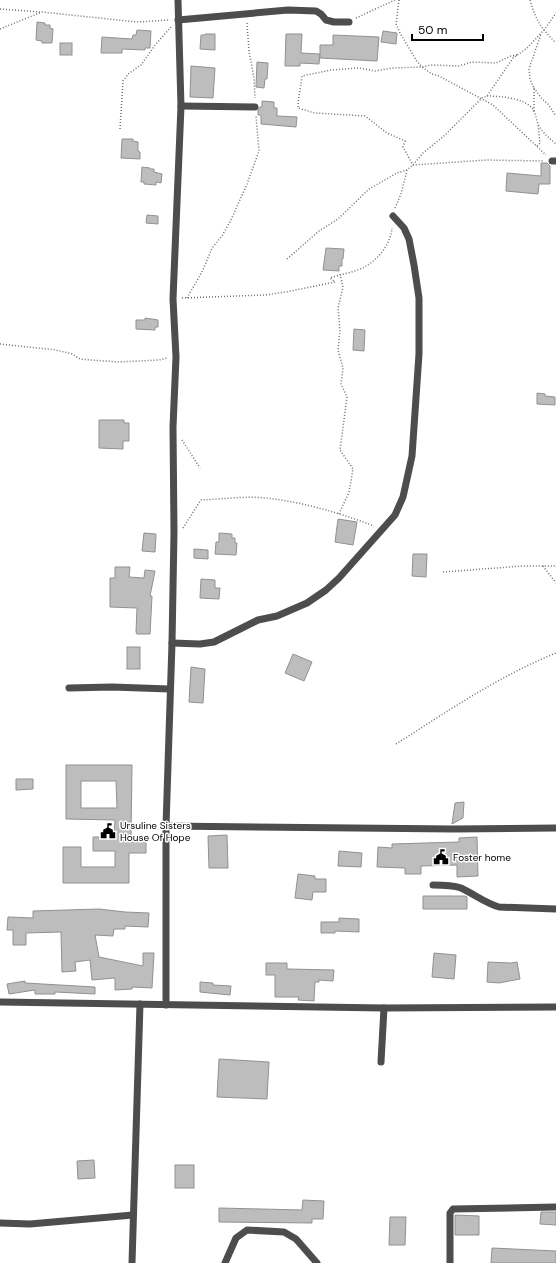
<svg xmlns="http://www.w3.org/2000/svg" width="556" height="1263" font-family="'DM Sans',sans-serif">
<rect width="100%" height="100%" fill="#fff"/>
<g fill="#bdbdbd" stroke="#919191" fill-rule="evenodd">
<polygon points="37,22 45,23 45,25 50,25 50,28 53,29 52,43 42,43 42,41 36,40"/>
<polygon points="137,30 151,31 150,48 145,48 145,50 122,49 122,53 101,53 102,37 132,39 133,35 136,35"/>
<polygon points="383,31 397,33 396,44 381,42"/>
<polygon points="205,34 215,34 215,50 200,49 201,35 204,35"/>
<polygon points="286,34 302,34 301,53 320,54 319,64 300,63 300,66 285,66"/>
<polygon points="333,35 379,37 377,61 320,58 320,45 333,45"/>
<rect x="60" y="43" width="12" height="12"/>
<polygon points="257,62 268,63 267,79 265,79 264,88 256,87"/>
<polygon points="191,66 215,68 213,98 190,97"/>
<polygon points="262,101 274,102 274,108 277,108 277,116 297,117 296,127 261,124 261,115 258,115 258,110 260,107 262,107"/>
<polygon points="122,139 133,139 133,141 138,142 138,151 140,152 140,159 121,158"/>
<polygon points="541,163 547,163 550,166 550,184 539,184 538,194 506,191 507,173 541,176"/>
<polygon points="142,167 150,168 150,169 154,169 154,172 162,174 161,183 156,182 156,185 144,184 144,182 141,182"/>
<polygon points="147,215 158,216 158,224 146,223"/>
<polygon points="326,248 344,249 343,259 342,259 342,266 339,266 339,271 323,270"/>
<polygon points="145,318 158,320 158,327 155,327 155,330 136,329 136,320 145,320"/>
<polygon points="354,329 365,330 364,351 353,350"/>
<polygon points="537,393 545,394 545,396 555,397 555,405 537,404"/>
<polygon points="99,420 124,420 124,423 129,423 129,441 123,441 123,449 99,448"/>
<polygon points="338,519 357,522 353,545 335,542"/>
<polygon points="144,533 156,534 155,552 142,551"/>
<polygon points="219,533 232,534 232,538 235,538 235,543 237,543 236,555 215,554 216,542 219,542"/>
<polygon points="194,549 208,550 208,559 194,558"/>
<polygon points="413,554 427,554 426,577 412,576"/>
<polygon points="115,567 130,567 129,577 144,578 145,570 155,571 150,596 152,596 150,634 137,634 136,632 137,608 110,607 110,578 115,578"/>
<polygon points="201,579 215,580 215,588 220,588 219,599 200,598"/>
<rect x="127" y="647" width="13" height="22"/>
<polygon points="293,654 312,662 304,681 285,673"/>
<polygon points="191,667 205,669 203,703 189,702"/>
<path d="M 66,765 L 132,765 L 131,837 L 146,837 L 146,853 L 129,853 L 129,883 L 63,883 L 63,847 L 81,847 L 81,867 L 115,867 L 115,851 L 93,851 L 93,837 L 114,837 L 115,820 L 66,819 ZM 81,781 L 116,781 L 117,808 L 81,808 Z"/>
<polygon points="16,779 33,779 33,789 16,790"/>
<polygon points="464,802 463,818 452,824 455,803"/>
<polygon points="227,835 228,868 209,868 208,836"/>
<polygon points="477,837 478,876 457,877 457,865 421,866 421,874 405,874 405,868 377,867 378,847 392,848 392,844 459,842 459,838"/>
<polygon points="339,851 362,853 361,867 338,866"/>
<polygon points="298,874 315,876 315,879 326,879 326,892 313,892 312,900 295,898"/>
<polygon points="423,896 465,896 467,897 467,909 423,909"/>
<polygon points="99,909 125,912 149,913 148,927 125,926 125,929 114,929 113,936 95,935 99,957 143,966 143,953 154,953 152,988 132,987 132,989 115,990 115,978 92,980 90,960 75,962 76,971 62,972 61,932 26,933 26,945 13,945 13,930 7,930 8,917 33,918 33,911"/>
<polygon points="339,918 359,919 359,932 335,931 335,933 321,933 321,922 339,922"/>
<polygon points="434,953 456,955 454,979 432,977"/>
<polygon points="488,962 511,963 517,962 520,979 499,983 487,982"/>
<polygon points="266,963 287,963 287,969 334,970 333,981 319,980 319,982 315,982 314,1001 298,1000 299,997 275,997 275,975 266,975"/>
<polygon points="25,981 25,983 95,987 95,994 55,992 55,994 35,994 35,990 9,994 7,984"/>
<polygon points="200,982 213,983 213,985 231,986 230,995 200,992"/>
<polygon points="219,1059 269,1062 267,1099 217,1097"/>
<polygon points="94,1160 95,1178 78,1179 77,1161"/>
<rect x="175" y="1165" width="19" height="23"/>
<polygon points="303,1200 324,1201 323,1219 312,1219 312,1223 219,1222 219,1208 302,1210"/>
<polygon points="541,1212 556,1212 556,1225 540,1224"/>
<polygon points="455,1215 479,1216 479,1235 455,1235"/>
<polygon points="390,1217 406,1217 405,1245 389,1245"/>
<polygon points="492,1248 556,1251 556,1263 491,1263"/>
</g>
<g fill="none" stroke-linecap="round" stroke-linejoin="round">
<g stroke="#6f6f6f" stroke-width="1.5" stroke-dasharray="1 2" stroke-linecap="butt">
<polyline points="399,0 396,24 400,33 416,60 422,67 432,74 439,76 493,105 546,155"/>
<path d="M 530,0 C 536,21 541,28 556,43"/>
<polyline points="0,9 40,12"/>
<polyline points="356,18 395,0"/>
<polyline points="247,23 249,51 254,78 255,98"/>
<polyline points="0,29 42,12 137,22 170,20"/>
<path d="M 517,55 L 511,56 L 496,63 L 472,62 L 459,66 L 431,65 L 422,67 L 392,68 L 375,71 L 359,68 L 331,70 L 302,76 C 301,87 298,97 298,108 L 315,113 L 365,116 L 387,133 L 405,141 L 403,147 L 413,165 L 487,160 L 544,161"/>
<polyline points="534,88 542,99 548,104 556,116"/>
<path d="M 487,96 C 499,96 524,98 532,108 C 536,113 536,120 539,126 C 543,133 550,139 556,144"/>
<polyline points="534,111 534,88 530,79 529,69 541,34"/>
<polyline points="120,129 123,81 128,74 141,65 156,44 171,27"/>
<polyline points="537,146 540,143 538,124"/>
<polyline points="395,208 401,194 407,170 413,165 423,153 444,136 482,98 487,96 513,58 527,48 544,30 556,13"/>
<polyline points="287,259 319,231 338,219 369,189 397,173 407,170"/>
<path d="M 182,298 L 265,295 L 286,292 L 335,282 L 330,278 C 341,274 357,272 366,266 C 379,259 391,243 392,228"/>
<polyline points="187,298 203,270 212,248 222,236 231,220 247,184 259,151 256,116"/>
<polyline points="0,344 56,350 72,354 80,359 91,360 119,362 159,360 168,358"/>
<polyline points="182,440 200,468"/>
<polyline points="339,514 349,492 353,469 340,450 347,397 341,384 343,368 338,350 340,330 338,308 343,287 340,274"/>
<path d="M 183,528 L 201,500 C 222,499 245,496 266,498 C 303,502 340,513 374,526"/>
<polyline points="543,566 556,583"/>
<polyline points="443,572 523,566 556,566"/>
<path d="M 396,744 C 448,711 499,676 556,653"/>
</g>
<g stroke="#4d4d4d" stroke-width="7">
<polyline points="178,20 288,10 316,11 321,14 326,20 334,22 349,22"/>
<polyline points="181,106 255,107"/>
<polyline points="552,161 556,161"/>
<polyline points="172,643 200,644 214,642 258,620 277,616 307,603 326,590 339,578 395,515 403,497 412,456 419,354 419,298 414,265 409,239 404,228 393,216"/>
<polyline points="69,688 112,687 169,689"/>
<polyline points="166,826 454,829 556,828"/>
<path d="M 433,885 C 442,885 452,885 461,888 C 474,894 485,903 499,907 L 556,909"/>
<polyline points="0,1002 384,1008 556,1007"/>
<polyline points="166,1005 166,826 172,643 174,532 173,427 176,357 173,299 181,106 178,0"/>
<polyline points="381,1062 384,1008"/>
<polyline points="0,1223 30,1224 133,1215"/>
<polyline points="132,1263 140,1004"/>
<polyline points="225,1263 236,1238 247,1230 284,1232 296,1239 317,1263"/>
<polyline points="450,1263 450,1213 453,1209 556,1207"/>
</g>
</g>
<defs>
<g id="civic-bare" transform="scale(1.2)"><path d="M-.6-6.5H3V-4.5H.6V-3L4-1V1h2V6H-6V1h2V-1L-.6-3ZM-1.2 2.5V6h2.4V2.5Z" fill="#000" stroke="#fff" stroke-width="2.5" paint-order="stroke"/></g>
</defs>
<g fill-rule="evenodd">
<use href="#civic-bare" x="108" y="831"/>
<use href="#civic-bare" x="441" y="857"/>
</g>
<g text-anchor="middle" stroke-width="3" stroke-linejoin="round" paint-order="stroke">
<g font-size="10" fill="#000" stroke="#fff" text-anchor="start">
<text x="120" y="829">Ursuline Sisters<tspan x="120" dy="12">House Of Hope</tspan></text>
<text x="453" y="861">Foster home</text>
</g>
</g>
<path d="M412 34v6h71v-6" fill="none" stroke="#000000" stroke-width="2"/>
<text x="418" y="34" font-size="12" fill="#000000" stroke="#ffffff" stroke-width="3" paint-order="stroke">50 m</text>
</svg>
